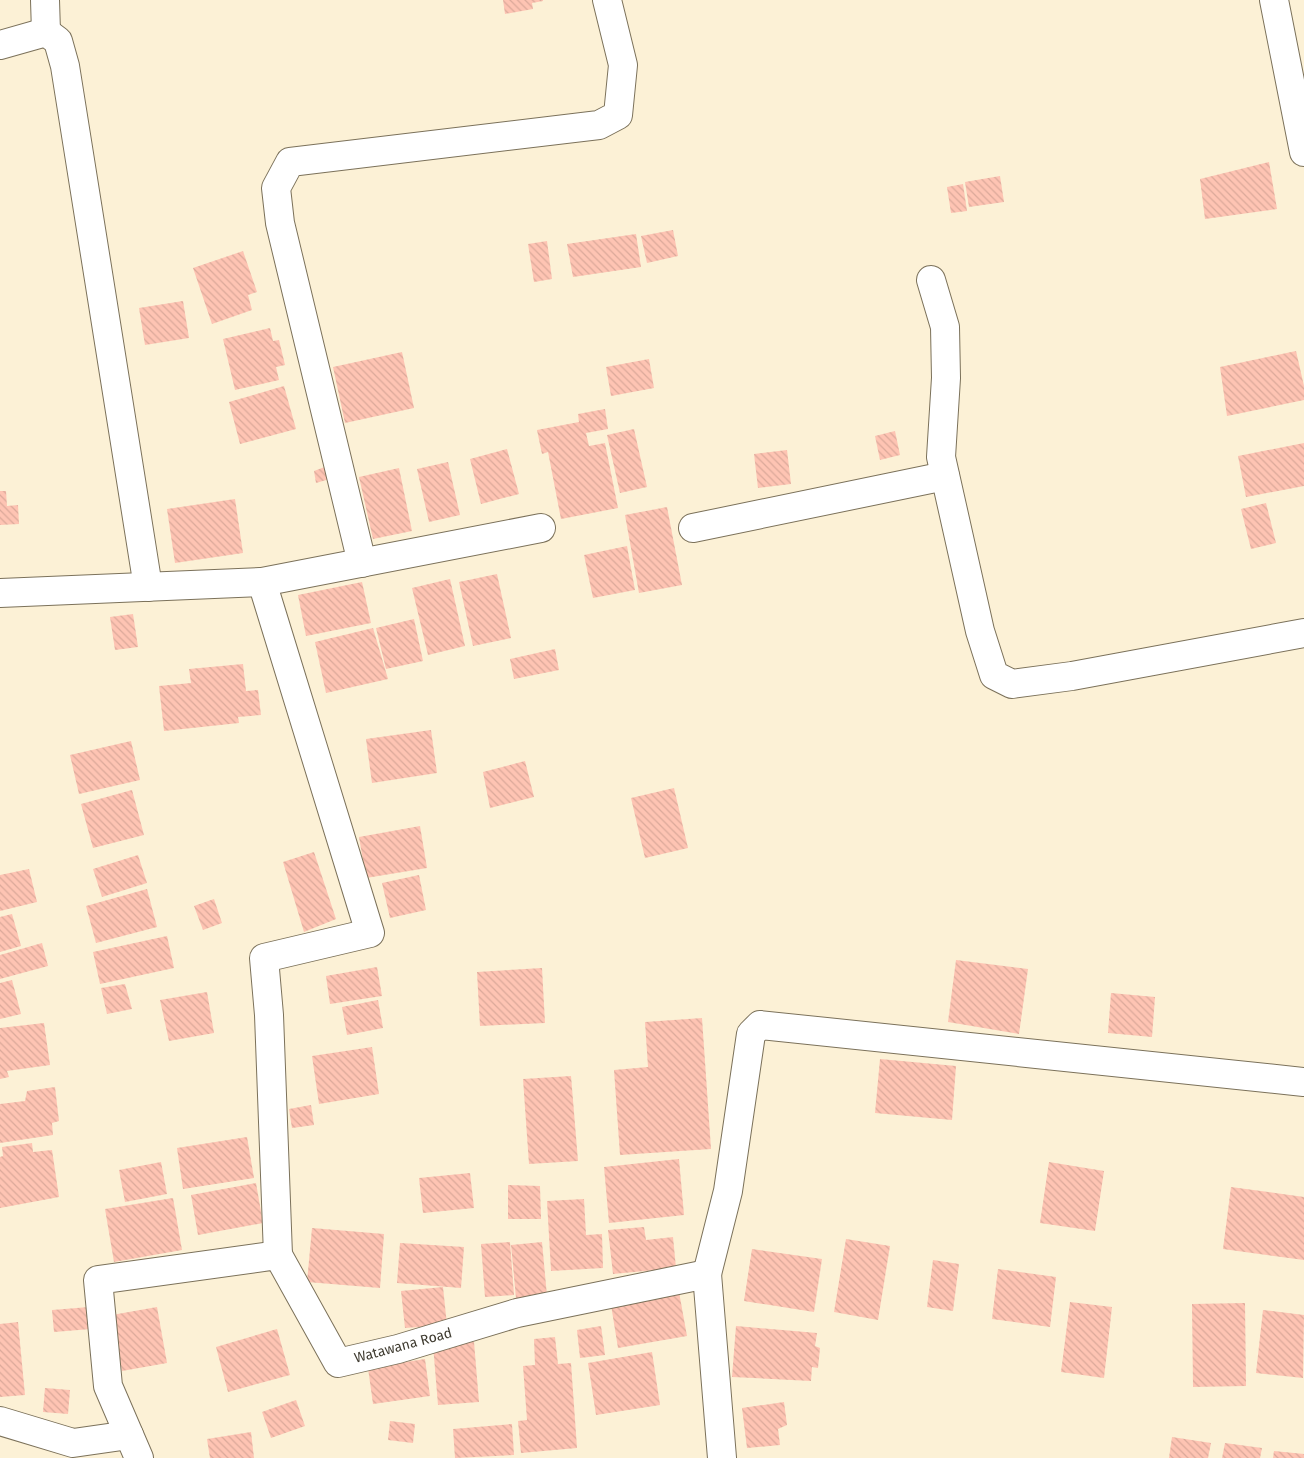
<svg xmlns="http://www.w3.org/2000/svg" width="1304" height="1458" font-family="'Fira Sans',sans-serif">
<defs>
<pattern id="building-back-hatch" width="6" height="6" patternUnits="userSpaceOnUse" patternTransform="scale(1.25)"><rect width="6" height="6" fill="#fec4b3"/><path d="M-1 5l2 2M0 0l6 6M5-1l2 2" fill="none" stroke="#dba99a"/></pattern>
</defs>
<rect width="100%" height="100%" fill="#fcf1d6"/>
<g fill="url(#building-back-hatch)">
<polygon points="503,0 543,0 543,1 532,3 533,9 505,14"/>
<polygon points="1269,162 1277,209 1205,219 1200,179"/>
<polygon points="1000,176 1004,202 969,207 965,182"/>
<polygon points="963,184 967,211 951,213 947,187"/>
<polygon points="673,230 678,256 647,263 641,236"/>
<polygon points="636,234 641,267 573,277 567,244"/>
<polygon points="547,241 552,279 534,282 528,244"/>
<polygon points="243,251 257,292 248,295 252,310 212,324 193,268"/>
<polygon points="183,301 189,338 145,345 139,308"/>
<polygon points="270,328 273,341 279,340 285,365 276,367 279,380 235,390 223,339"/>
<polygon points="1296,351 1304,386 1304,400 1227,416 1220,367"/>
<polygon points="402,352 414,408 345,423 333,367"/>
<polygon points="649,359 654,388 611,396 606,367"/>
<polygon points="284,386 296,429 240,444 229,402"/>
<polygon points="605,409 608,429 586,433 589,446 605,443 618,508 561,519 548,452 542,454 537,430 579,422 578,414"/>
<polygon points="634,429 647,487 620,493 607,435"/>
<polygon points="895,431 900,455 880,460 875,436"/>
<polygon points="1304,443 1304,486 1246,497 1238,456"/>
<polygon points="507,449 519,494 481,504 470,459"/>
<polygon points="787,450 791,484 758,488 754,454"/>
<polygon points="448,462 460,515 429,522 417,469"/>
<polygon points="330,465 333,478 316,483 314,471"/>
<polygon points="399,468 412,531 373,539 359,477"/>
<polygon points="0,491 6,491 7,506 18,505 19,524 0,525"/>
<polygon points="235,499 243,553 175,563 167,509"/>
<polygon points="1266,503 1276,543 1251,549 1241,509"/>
<polygon points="667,507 682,585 639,593 625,515"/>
<polygon points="627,546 635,590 593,598 584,555"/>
<polygon points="497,574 511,638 473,646 459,582"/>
<polygon points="450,579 465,646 428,655 412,588"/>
<polygon points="362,582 371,623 306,636 298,595"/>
<polygon points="133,614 138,647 115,650 110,617"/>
<polygon points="414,619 423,661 386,669 376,628"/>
<polygon points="373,628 388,679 326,693 315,642"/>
<polygon points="555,649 559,670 514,679 510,659"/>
<polygon points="243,664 246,691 258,690 261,715 238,717 239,723 164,731 159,686 191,683 189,669"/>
<polygon points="431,730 437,773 372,783 366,739"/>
<polygon points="131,741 140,780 79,794 70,755"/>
<polygon points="525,761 534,797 490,808 483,772"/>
<polygon points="674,788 688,848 645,858 631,798"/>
<polygon points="132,790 144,835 93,848 81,804"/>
<polygon points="420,826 427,868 366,878 359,837"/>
<polygon points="314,852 336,919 304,932 283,862"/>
<polygon points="138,855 147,883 102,897 93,869"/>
<polygon points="29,869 37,902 0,911 0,875"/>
<polygon points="419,875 426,910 390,918 382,883"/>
<polygon points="147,889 157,927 96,943 86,906"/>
<polygon points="214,899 222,923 203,930 194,906"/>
<polygon points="12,914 21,946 0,952 0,917"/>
<polygon points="167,936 174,968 100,984 93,952"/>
<polygon points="42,943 48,966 0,979 0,955"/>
<polygon points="956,960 1028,969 1019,1034 948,1022"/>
<polygon points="377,967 382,996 330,1004 326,976"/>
<polygon points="542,968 545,1023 480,1026 477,972"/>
<polygon points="12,980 21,1014 0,1019 0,983"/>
<polygon points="125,984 132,1009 107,1014 101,988"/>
<polygon points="207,992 214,1033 169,1041 160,1000"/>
<polygon points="1111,993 1155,997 1152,1037 1108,1033"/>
<polygon points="378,1000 383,1028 347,1035 342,1007"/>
<polygon points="702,1018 711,1149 620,1155 614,1070 648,1067 645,1022"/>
<polygon points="44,1023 50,1065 7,1071 9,1077 0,1079 0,1028"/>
<polygon points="372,1047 379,1094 319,1104 312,1056"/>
<polygon points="880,1059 956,1066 952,1120 875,1113"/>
<polygon points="571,1076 578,1161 529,1164 523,1079"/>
<polygon points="55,1087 59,1121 52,1123 53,1135 0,1143 0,1104 25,1101 27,1091"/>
<polygon points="311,1105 314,1125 292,1128 289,1109"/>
<polygon points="247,1137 254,1178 183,1189 177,1148"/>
<polygon points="32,1143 33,1152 52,1150 59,1197 0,1208 0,1157 3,1156 2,1147"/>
<polygon points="679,1159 684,1215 609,1223 604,1167"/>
<polygon points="161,1162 167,1194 125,1202 119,1170"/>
<polygon points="1049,1162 1104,1171 1095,1231 1040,1223"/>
<polygon points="470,1173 474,1208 423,1213 419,1178"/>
<polygon points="256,1183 263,1223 198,1235 191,1195"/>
<polygon points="508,1185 540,1186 541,1219 508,1219"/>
<polygon points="1231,1187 1304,1197 1304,1260 1223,1249"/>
<polygon points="173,1198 182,1250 114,1262 105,1209"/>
<polygon points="584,1199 586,1235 602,1234 603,1268 551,1271 547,1201"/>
<polygon points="644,1227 646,1240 673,1237 676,1268 613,1274 608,1230"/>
<polygon points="312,1228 384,1234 380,1288 307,1282"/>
<polygon points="846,1239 890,1246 878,1320 834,1312"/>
<polygon points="510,1242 514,1295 485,1297 481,1244"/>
<polygon points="542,1242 547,1296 516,1298 511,1245"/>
<polygon points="400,1243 464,1247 461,1288 397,1283"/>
<polygon points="752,1249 822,1259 814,1312 744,1301"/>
<polygon points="933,1260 959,1264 953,1311 927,1307"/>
<polygon points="998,1269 1056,1277 1050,1327 992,1319"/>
<polygon points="443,1287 447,1325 405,1328 401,1291"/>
<polygon points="679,1292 687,1336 618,1348 611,1305"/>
<polygon points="1070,1302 1112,1307 1104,1378 1061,1372"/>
<polygon points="1245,1303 1246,1386 1193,1387 1192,1304"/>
<polygon points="89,1307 91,1329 54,1332 52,1310"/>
<polygon points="157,1307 167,1363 122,1371 112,1315"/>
<polygon points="1263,1310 1304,1315 1303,1378 1256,1373"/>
<polygon points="18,1322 25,1395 0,1397 0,1324"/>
<polygon points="601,1326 605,1355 580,1358 577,1330"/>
<polygon points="736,1326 817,1333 815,1346 820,1348 818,1368 812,1367 811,1381 732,1377"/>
<polygon points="277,1329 290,1375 228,1392 216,1347"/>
<polygon points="555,1337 558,1364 571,1363 577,1448 521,1453 518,1421 527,1420 523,1366 535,1365 534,1339"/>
<polygon points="474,1342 479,1402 438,1405 433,1345"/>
<polygon points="652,1352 660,1405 596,1415 588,1363"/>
<polygon points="425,1359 430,1396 373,1404 368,1368"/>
<polygon points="45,1388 70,1390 68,1414 43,1412"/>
<polygon points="296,1400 305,1426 271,1438 262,1412"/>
<polygon points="784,1402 787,1425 778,1429 780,1445 747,1448 742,1408"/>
<polygon points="390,1421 415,1424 413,1443 388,1440"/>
<polygon points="512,1424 514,1455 455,1458 453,1429"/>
<polygon points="251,1432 254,1458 210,1458 207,1439"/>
<polygon points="1172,1437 1211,1443 1208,1458 1169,1458"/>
<polygon points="1225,1443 1262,1448 1260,1458 1222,1458"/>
<polygon points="1274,1451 1304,1454 1304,1458 1273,1458"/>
</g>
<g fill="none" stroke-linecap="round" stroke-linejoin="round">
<g stroke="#7b715a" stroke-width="30">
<g id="minor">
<polyline points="45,0 46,32"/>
<polyline points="1274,0 1304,152"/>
<polyline points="0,45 46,32 58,41 65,66 148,587"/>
<polyline points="931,280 945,327 946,378 941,457 980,631 994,675 1012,684 1072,676 1304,633"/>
<polyline points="693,528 945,476"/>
<polyline points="362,563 280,223 276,188 290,162 599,125 618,115 623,65 607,0"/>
<polyline points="262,582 541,528"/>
<polyline points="0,593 262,582 370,933 264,958 269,1015 278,1255"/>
<polyline points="707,1274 728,1191 751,1034 760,1025 1304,1082"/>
<polyline points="0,1421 73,1443 129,1435"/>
<polyline points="139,1458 108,1386 98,1280 278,1255 338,1363 398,1349 517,1313 707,1274 722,1458"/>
</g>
</g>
<use href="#minor" stroke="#fff" stroke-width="28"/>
</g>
<g text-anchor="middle" stroke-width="4" stroke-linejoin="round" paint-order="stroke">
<g font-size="14" fill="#3f3b30" stroke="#fff">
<text transform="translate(403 1345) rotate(-15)" y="5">Watawana Road</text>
</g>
</g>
</svg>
